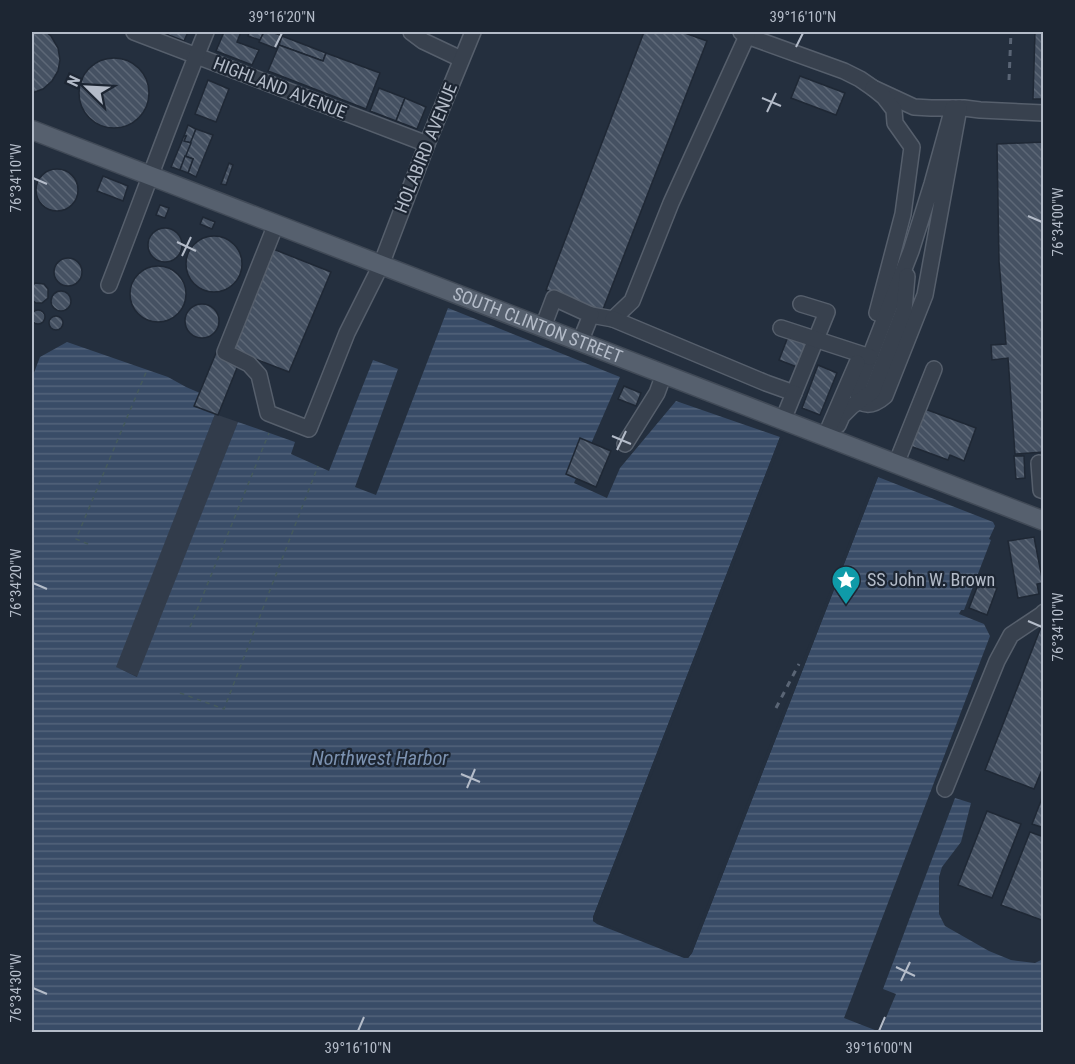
<svg xmlns="http://www.w3.org/2000/svg" width="1075" height="1064" font-family="'Roboto Condensed',sans-serif">
<defs>
<pattern id="water-rules" width="6" height="5" patternUnits="userSpaceOnUse" patternTransform="scale(1.5)"><rect width="6" height="5" fill="#394c67"/><path d="M0 2.5h6" fill="none" stroke="#53647b"/></pattern>
<pattern id="building-back-hatch" width="6" height="6" patternUnits="userSpaceOnUse" patternTransform="scale(1.5)"><rect width="6" height="6" fill="#455162"/><path d="M-1 5l2 2M0 0l6 6M5-1l2 2" fill="none" stroke="#5d6877"/></pattern>
</defs>
<rect width="100%" height="100%" fill="#242f3e"/>
<polygon fill="#323c4b" points="215,414 238,422 138,677 115,667"/>
<polygon fill="url(#water-rules)" points="448,308 620,377 574,483 607,498 620,468 676,401 780,437 593,917 593,921 688,958 692,953 878,477 993,522 995,526 989,539 991,540 964,610 961,610 959,614 984,624 990,636 844,1018 880,1032 896,994 883,989 955,798 971,803 961,842 942,867 939,877 939,914 945,926 989,951 1011,960 1035,963 1043,959 1043,1032 32,1032 32,378 40,357 67,342 168,377 186,387 200,393 215,414 116,667 137,677 238,422 295,442 291,454 329,471 373,360 398,369 355,487 376,495"/>
<polygon fill="#242f3e" points="780,437 783,438 596,918 598,921 685,955 688,954 875,476 878,477 692,953 688,958 684,958 597,924 593,921 593,917"/>
<g fill="url(#building-back-hatch)" stroke="#1f2835" stroke-width="1.5">
<polygon points="32,32 46,32 51,36 58,48 60,60 58,71 52,81 43,89 32,93"/>
<polygon points="161,32 188,32 184,41"/>
<polygon points="224,32 241,32 237,42 259,50 252,65 216,51"/>
<polygon points="249,32 264,32 260,40 248,36"/>
<polygon points="264,32 272,32 282,36 277,49 259,42"/>
<polygon points="644,32 682,32 707,41 602,312 546,290"/>
<polygon points="1035,32 1044,32 1044,99 1033,99"/>
<polygon points="282,36 326,53 323,61 279,45"/>
<polygon points="279,45 323,61 326,53 380,73 366,109 268,71"/>
<circle cx="114" cy="93" r="35"/>
<polygon points="800,76 845,93 836,115 791,98"/>
<polygon points="208,80 229,89 216,122 195,114"/>
<polygon points="379,88 405,98 396,121 370,111"/>
<polygon points="405,98 426,107 417,129 396,121"/>
<polygon points="188,125 196,129 191,143 184,141 186,136 184,136"/>
<polygon points="196,129 213,135 196,177 188,173 193,159 185,156"/>
<polygon points="184,136 186,136 184,141 191,143 180,170 171,167"/>
<polygon points="1044,142 1044,452 1015,454 1008,358 992,360 991,345 1006,344 999,261 997,144"/>
<polygon points="185,156 193,159 188,173 180,170"/>
<polygon points="229,163 233,165 226,185 221,184"/>
<circle cx="57" cy="190" r="21"/>
<polygon points="103,176 128,186 123,201 97,191"/>
<polygon points="160,205 169,208 165,218 156,215"/>
<polygon points="203,217 215,222 212,229 200,224"/>
<circle cx="165" cy="245" r="17"/>
<circle cx="214" cy="264" r="28"/>
<polygon points="268,247 331,272 289,372 227,348"/>
<circle cx="68" cy="272" r="14"/>
<circle cx="158" cy="294" r="28"/>
<polygon points="35,283 44,284 48,289 48,298 42,303 36,303 32,300 32,286"/>
<circle cx="61" cy="301" r="10"/>
<circle cx="202" cy="321" r="17"/>
<circle cx="38" cy="317" r="7"/>
<circle cx="56" cy="323" r="7"/>
<polygon points="789,334 807,341 797,367 779,360"/>
<polygon points="216,353 239,363 218,415 194,406"/>
<polygon points="818,365 837,373 820,415 802,408"/>
<polygon points="624,386 641,393 636,406 618,399"/>
<polygon points="925,409 976,428 964,461 950,455 948,460 910,446"/>
<polygon points="580,438 611,451 596,487 566,474"/>
<polygon points="1014,456 1024,456 1025,478 1016,479"/>
<polygon points="1034,537 1043,583 1037,584 1039,594 1018,598 1008,541"/>
<polygon points="979,582 997,588 987,615 969,608"/>
<polygon points="1043,622 1044,765 1034,789 985,770"/>
<polygon points="1044,793 1044,828 1032,824"/>
<polygon points="987,811 1021,824 992,898 958,885"/>
<polygon points="1030,832 1044,837 1044,921 1001,905"/>
</g>
<g fill="none" stroke-linecap="round" stroke-linejoin="round">
<g stroke="#565f6c" stroke-width="18">
<g id="minor">
<polyline points="134,32 427,144"/>
<polyline points="411,32 423,41 461,59"/>
<polyline points="741,32 747,36 844,71 860,79 873,88 914,107 931,108 964,108 980,110 1044,113"/>
<polyline points="873,88 884,97 894,110 895,123 912,147 903,214 877,313"/>
<path d="M 953,108 L 932,184 L 911,251 L 857,390 L 860,402 C 869,407 877,403 885,396 L 925,295 L 959,108"/>
<polyline points="276,224 225,352 249,364 259,375 268,413 309,429 347,333 381,265 427,144 473,32"/>
<path d="M 109,285 C 142,200 172,115 206,32"/>
<polyline points="591,315 613,319 632,301 671,203 747,36"/>
<polyline points="613,319 766,383 794,393 827,312 801,304"/>
<polyline points="543,327 554,298 591,315 580,342"/>
<polyline points="781,328 870,357"/>
<polyline points="783,420 794,393"/>
<polyline points="838,425 842,416 852,406 872,392 904,310 907,276"/>
<polyline points="825,437 857,363"/>
<polyline points="625,444 657,393 664,374"/>
<polyline points="1039,463 1041,490 1044,491"/>
<polyline points="896,464 934,369"/>
<polyline points="945,789 997,661 1011,635 1041,615 1044,612"/>
</g>
</g>
<g stroke="#414a57" stroke-width="21">
<g id="major">
<path id="s1" d="M 32,130 L 1044,521"/>
</g>
</g>
<g stroke="#44595c" stroke-width="1.5" stroke-dasharray="4.5 4.5" stroke-linecap="butt">
<polyline points="88,544 76,539 147,370"/>
<polyline points="190,627 269,433"/>
<polyline points="180,693 224,709 318,466"/>
</g>
<use href="#minor" stroke="#38414e" stroke-width="15"/>
<use href="#major" stroke="#56606e" stroke-width="18"/>
<g stroke="#5a6575" stroke-width="3" stroke-dasharray="6 6" stroke-linecap="butt">
<polyline points="1009,80 1011,32"/>
<polyline points="776,708 799,664"/>
</g>
</g>
<path fill="none" stroke="#b4bcc9" stroke-width="2" d="M 275,47 L 282,33M 796,47 L 803,33M 762,98 L 781,106M 767,112 L 776,93M 33,178 L 47,184M 1028,216 L 1042,222M 177,242 L 196,251M 182,256 L 191,237M 612,436 L 631,444M 617,450 L 626,431M 33,583 L 47,589M 1028,621 L 1042,627M 461,774 L 480,782M 467,788 L 475,769M 896,967 L 915,976M 901,981 L 910,962M 33,988 L 47,994M 358,1031 L 364,1017M 879,1031 L 885,1017"/>
<defs>
<g id="sight-pin" transform="scale(1.5)"><path d="M0 17L-7.5 6A9.5 9.5 0 1 1 7.5 6Z" fill="#0f9aa8" stroke="#1d2633"/><path d="M0-6L1.8-2.2L6-1.7L2.9 1.2L3.7 5.4L0 3.3L-3.7 5.4L-2.9 1.2L-6-1.7L-1.8-2.2Z" fill="#fff"/></g>
</defs>
<g fill-rule="evenodd">
<use href="#sight-pin" x="846" y="580"/>
</g>
<g text-anchor="middle" stroke-width="4.5" stroke-linejoin="round" paint-order="stroke">
<g font-size="18" fill="#b4bcc9" stroke="#1d2633">
<text transform="translate(280 88) rotate(21)" y="6">HIGHLAND AVENUE</text>
<text transform="translate(426 148) rotate(-68)" y="6">HOLABIRD AVENUE</text>
<text dy="6" stroke="none"><textPath href="#s1" startOffset="542">SOUTH CLINTON STREET</textPath></text>
</g>
<g font-size="18" fill="#b4bcc9" stroke="#1d2633" text-anchor="start">
<text x="867" y="586">SS John W. Brown</text>
</g>
<g font-size="20" font-style="italic" fill="#7c92b1" stroke="#1d2633">
<text x="380" y="765">Northwest Harbor</text>
</g>
</g>
<rect width="1075" height="1064" fill="none" stroke="#1d2633" stroke-width="66"/>
<g transform="translate(87 87) rotate(294)" stroke="#1d2633" stroke-width="4.5" paint-order="stroke">
<path d="M0-4.5L10 22L0 15L-10 22Z" fill="#b4bcc9"/>
<text y="-9" font-size="16" font-weight="bold" text-anchor="middle" fill="#b4bcc9">N</text>
</g>
<rect x="33" y="33" width="1009" height="998" fill="none" stroke="#b4bcc9" stroke-width="2"/>
<g font-size="15" text-anchor="middle" fill="#b4bcc9">
<text x="282" y="22">39°16'20"N</text>
<text x="803" y="22">39°16'10"N</text>
<text transform="translate(16 178) rotate(-90)" y="5">76°34'10"W</text>
<text transform="translate(1058 222) rotate(-90)" y="5">76°34'00"W</text>
<text transform="translate(16 583) rotate(-90)" y="5">76°34'20"W</text>
<text transform="translate(1058 627) rotate(-90)" y="5">76°34'10"W</text>
<text transform="translate(16 988) rotate(-90)" y="5">76°34'30"W</text>
<text x="358" y="1053">39°16'10"N</text>
<text x="879" y="1053">39°16'00"N</text>
</g>
</svg>
